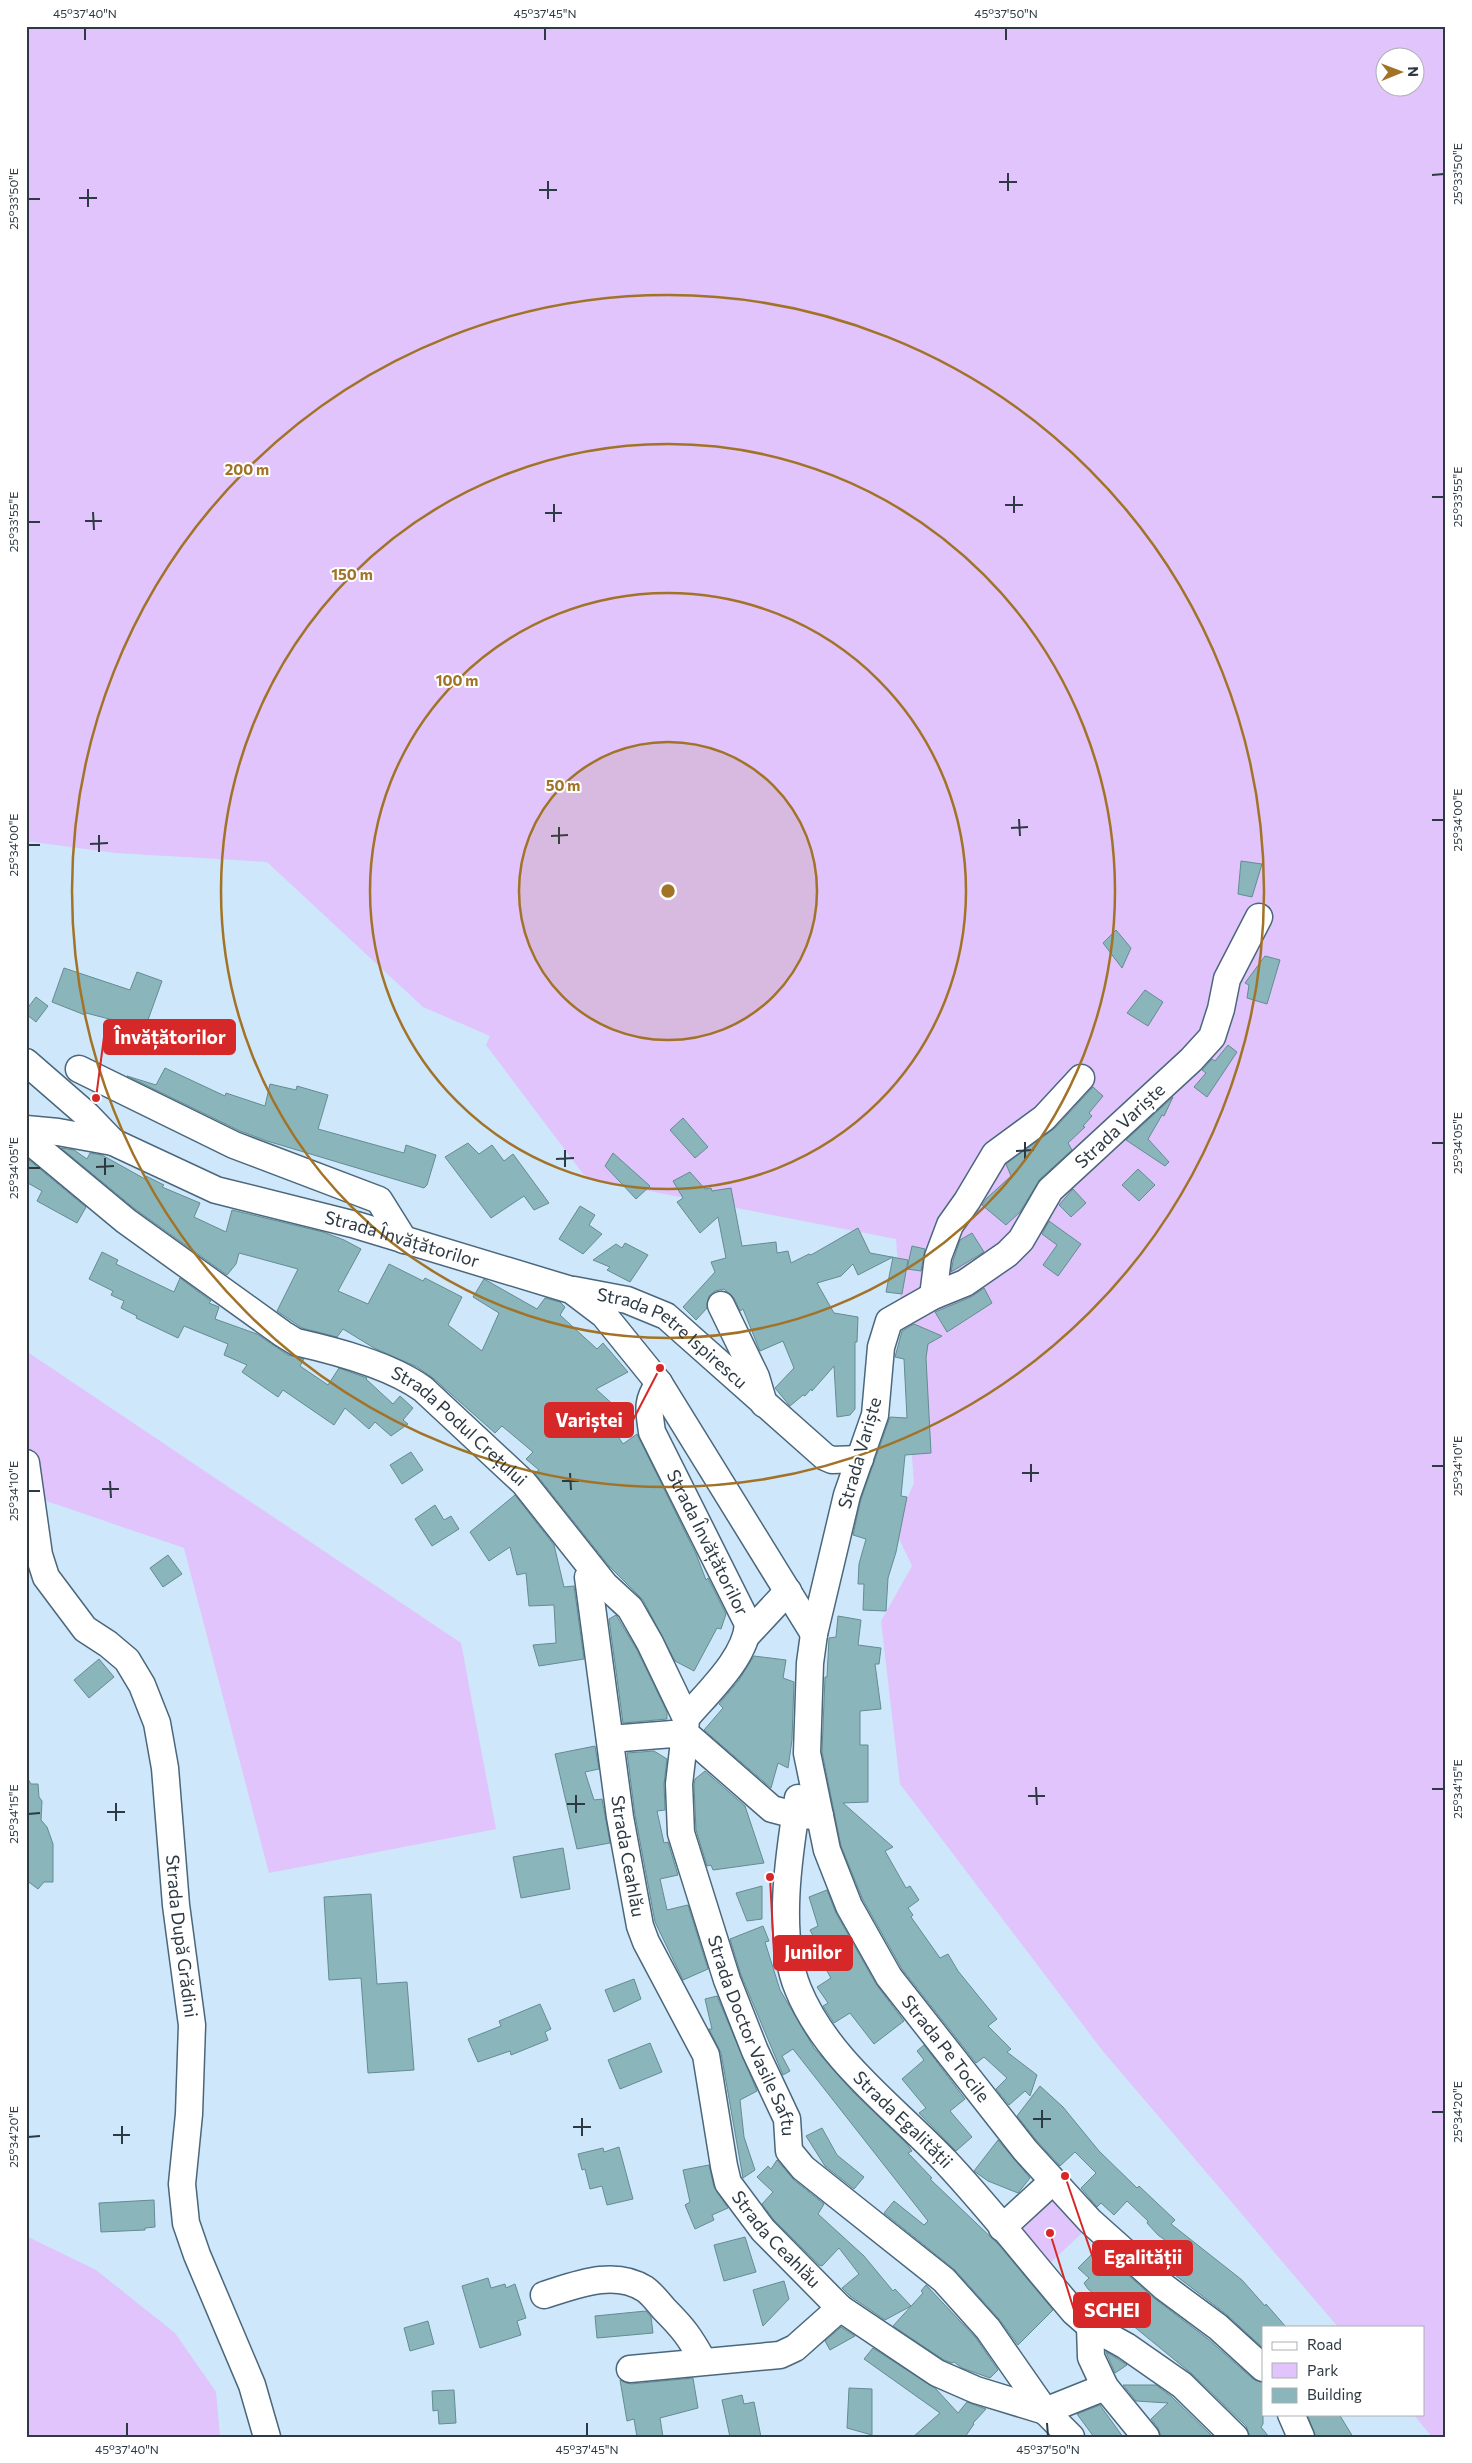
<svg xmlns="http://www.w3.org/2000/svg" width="1472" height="2463" font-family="Commissioner,sans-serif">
<rect width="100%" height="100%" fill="#cee7fa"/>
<g fill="#e0c4fb" fill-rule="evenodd">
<path d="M 26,26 L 1446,26 L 1446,2437 L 1432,2437 L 1413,2414 L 1423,2414 L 1423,2327 L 1338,2327 L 1102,2050 L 900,1784 L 881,1621 L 912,1566 L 894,1528 L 914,1483 L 896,1239 L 587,1179 L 486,1045 L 490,1036 L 423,1007 L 267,862 L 116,853 L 26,841 ZM 1384,58 L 1414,58 L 1414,88 L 1384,88 Z"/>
<polygon points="26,1351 461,1643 496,1829 269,1873 184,1548 26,1494"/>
<polygon points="1052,2201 1082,2233 1048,2265 1018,2233"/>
<polygon points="26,2236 96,2270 175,2333 216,2392 220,2437 26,2437"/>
</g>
<g fill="#8ab5bb" stroke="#638c93">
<polygon points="1241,861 1262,864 1252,897 1238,894"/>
<polygon points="1116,930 1131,948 1122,968 1103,943"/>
<polygon points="1265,956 1280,960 1267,1004 1247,998 1249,985 1245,983"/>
<polygon points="64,968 130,990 137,972 162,981 144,1031 113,1020 86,1013 85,1015 52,1002"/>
<polygon points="1145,990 1163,1002 1148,1026 1127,1013"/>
<polygon points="36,997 48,1006 36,1022 26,1014 26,1010"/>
<polygon points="1228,1045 1237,1052 1207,1097 1194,1087 1206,1073 1202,1070 1212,1059 1215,1061"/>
<polygon points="165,1068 225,1096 226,1093 265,1106 270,1084 296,1090 297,1086 328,1095 318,1129 404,1153 406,1145 436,1155 427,1185 424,1188 267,1141 240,1131 127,1076 156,1085"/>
<polygon points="1093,1087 1103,1096 1089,1113 1092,1116 1083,1126 1085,1127 1068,1143 1072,1150 1040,1179 1020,1212 1006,1225 982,1205 987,1198 1011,1176 1006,1164 1055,1128"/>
<polygon points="1173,1097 1164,1116 1162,1115 1148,1139 1169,1162 1165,1166 1126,1140"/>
<polygon points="683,1118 708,1147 695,1158 670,1130"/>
<polygon points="468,1143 479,1154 492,1145 504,1161 513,1154 549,1203 534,1210 524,1196 491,1218 445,1157"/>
<polygon points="61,1148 74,1150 87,1159 90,1153 102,1155 145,1179 146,1176 164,1185 162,1187 200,1203 194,1217 226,1232 232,1210 323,1232 344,1240 361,1249 338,1291 368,1304 389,1264 423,1281 425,1278 462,1297 448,1325 482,1351 499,1313 473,1297 484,1279 537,1309 545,1298 560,1302 565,1307 560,1315 597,1349 603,1343 628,1372 596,1389 618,1409 607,1420 623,1444 637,1434 696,1554 706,1580 708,1578 726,1614 721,1629 717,1628 694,1671 675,1661 643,1600 609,1566 535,1473 539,1470 526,1459 533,1452 502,1426 495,1433 433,1378 417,1367 374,1348 343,1329 337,1337 302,1328 277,1311 298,1269 239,1253 236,1264 227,1275 135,1209"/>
<polygon points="613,1153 650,1186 636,1199 605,1166"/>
<polygon points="29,1160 86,1207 77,1223 37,1201 42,1191 26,1182 26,1163"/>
<polygon points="1138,1169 1155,1185 1139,1201 1122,1185"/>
<polygon points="690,1172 705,1189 711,1188 712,1191 731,1188 742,1246 776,1242 777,1253 788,1251 791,1263 809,1254 811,1255 858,1228 870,1253 908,1260 902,1294 886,1292 893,1257 858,1275 853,1264 841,1276 817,1283 834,1313 858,1317 857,1342 855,1342 855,1409 850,1415 837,1417 834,1366 812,1391 811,1389 805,1396 803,1395 790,1406 789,1405 775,1388 794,1368 783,1341 760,1351 743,1309 740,1311 734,1298 724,1289 715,1291 709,1296 707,1308 696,1320 683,1307 715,1272 711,1262 726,1258 718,1217 700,1233 677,1202 683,1198 673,1181"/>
<polygon points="1073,1189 1086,1203 1071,1217 1059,1205"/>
<polygon points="580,1206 595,1215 589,1225 602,1234 583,1254 559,1239"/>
<polygon points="1049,1221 1081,1244 1058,1276 1043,1265 1057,1245 1042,1234"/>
<polygon points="972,1233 984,1252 951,1272 953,1261 960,1240"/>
<polygon points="625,1243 648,1255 630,1282 607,1270 610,1267 593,1260 616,1244 622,1248"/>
<polygon points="912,1246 925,1249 921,1271 907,1269"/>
<polygon points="102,1252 118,1260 116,1264 174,1292 180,1278 211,1301 209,1303 219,1307 215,1319 257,1334 288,1355 304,1359 300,1366 328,1385 339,1368 367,1378 366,1379 393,1404 400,1396 413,1408 403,1420 408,1424 391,1436 375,1422 369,1429 345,1408 334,1425 283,1390 278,1397 242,1372 247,1365 224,1355 228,1344 184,1326 178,1338 136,1318 137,1316 121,1308 124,1301 111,1295 113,1291 89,1279"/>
<polygon points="984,1288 992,1303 947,1332 935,1312 971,1297"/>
<polygon points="914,1324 942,1336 928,1344 926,1358 931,1453 905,1455 901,1496 907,1497 896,1552 888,1578 886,1611 863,1610 864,1584 858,1584 859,1564 866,1539 853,1535 861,1499 890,1417 907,1418 904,1359 895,1357 902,1331"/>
<polygon points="411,1452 423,1470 402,1484 390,1465"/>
<polygon points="515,1495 554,1545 564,1587 574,1586 584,1659 539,1666 533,1645 556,1643 554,1605 529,1606 526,1573 517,1575 510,1547 489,1561 470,1532"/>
<polygon points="435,1505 444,1520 451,1516 459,1529 432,1546 415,1519"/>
<polygon points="168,1555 182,1574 163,1587 150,1568"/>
<polygon points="616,1615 637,1650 667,1712 667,1719 623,1723 609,1619"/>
<polygon points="838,1616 861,1620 858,1645 881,1648 879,1664 875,1664 881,1709 860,1711 860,1745 868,1745 868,1802 843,1803 893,1847 885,1851 906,1888 910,1886 919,1900 908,1908 913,1915 911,1917 940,1958 948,1954 958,1971 997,2019 988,2026 1011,2049 1007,2052 1037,2075 1030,2096 1025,2091 1009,2105 996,2089 1007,2078 984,2057 976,2063 902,1969 863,1900 841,1846 822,1752 825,1677 827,1677 829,1638 836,1637"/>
<polygon points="754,1656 786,1660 783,1678 794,1682 792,1740 788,1768 778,1763 771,1788 704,1730 723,1708 719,1704 739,1680"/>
<polygon points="99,1659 114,1677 89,1698 74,1680"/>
<polygon points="595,1746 599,1769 585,1772 594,1800 602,1799 610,1843 577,1849 555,1754"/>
<polygon points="654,1751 667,1759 664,1784 665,1810 657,1811 664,1843 668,1842 678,1875 660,1879 667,1910 688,1905 708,1969 683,1980 655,1922 635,1815 627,1753"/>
<polygon points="705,1771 745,1806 764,1863 713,1870 711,1865 707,1866 696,1830 694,1785 695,1779"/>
<polygon points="26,1776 31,1784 38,1784 39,1797 42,1801 41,1820 47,1827 53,1844 53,1882 44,1882 38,1889 26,1880"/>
<polygon points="563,1848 570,1889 521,1898 513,1857"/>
<polygon points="762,1886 762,1919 747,1921 736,1893"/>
<polygon points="827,1890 836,1913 876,1984 904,2021 874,2044 850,2013 834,2023 823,2006 828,2003 817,1987 831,1978 820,1959 824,1957 810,1930 818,1926 809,1897"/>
<polygon points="371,1894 377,1984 407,1982 414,2070 368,2073 361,1978 329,1980 324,1897"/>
<polygon points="763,1926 769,1941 765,1942 780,1990 814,2048 853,2092 907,2144 912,2151 908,2153 932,2178 930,2179 999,2245 1053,2310 1018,2345 999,2319 955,2270 884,2213 894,2201 924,2225 928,2221 793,2049 782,2056 790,2071 783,2075 741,1975 730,1939"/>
<polygon points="634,1979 641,1999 614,2012 605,1990"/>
<polygon points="717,1996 757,2091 740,2100 744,2137 755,2170 743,2178 721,2053 709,2029 712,2029 705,1999"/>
<polygon points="540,2004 551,2029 545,2032 548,2040 511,2055 510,2051 478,2062 468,2039 501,2026 499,2021"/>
<polygon points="650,2043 662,2072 620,2089 608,2060"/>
<polygon points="924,2045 965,2099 950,2111 972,2137 956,2151 919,2113 926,2108 902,2079 924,2060 917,2051"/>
<polygon points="1040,2086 1063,2107 1099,2151 1137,2188 1139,2186 1175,2220 1171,2224 1242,2280 1265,2306 1266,2304 1286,2327 1263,2327 1263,2348 1227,2315 1158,2262 1173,2246 1158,2235 1147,2223 1148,2221 1127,2201 1114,2215 1101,2203 1097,2207 1081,2188 1096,2173 1075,2152 1060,2166 1036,2140 1017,2116"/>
<polygon points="822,2128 837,2155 864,2177 854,2189 825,2166 806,2136"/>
<polygon points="998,2140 1030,2178 1018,2193 988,2181 974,2171"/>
<polygon points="619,2147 633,2199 607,2205 602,2186 590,2189 585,2169 582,2170 578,2154 603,2148 604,2152"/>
<polygon points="777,2160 794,2180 824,2204 818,2214 864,2256 893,2291 895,2289 911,2306 885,2320 850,2296 842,2288 859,2274 839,2248 822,2266 819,2265 774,2220 762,2204 773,2192 757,2177 768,2166 771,2169"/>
<polygon points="709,2165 714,2187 728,2208 712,2215 714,2220 695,2229 685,2205 690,2202 683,2170"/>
<polygon points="154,2200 155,2227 145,2228 145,2230 101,2232 99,2203"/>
<polygon points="745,2237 756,2272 724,2281 714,2245"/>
<polygon points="1098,2248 1154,2298 1208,2339 1253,2379 1263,2383 1263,2424 1261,2427 1269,2437 1250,2437 1246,2426 1192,2374 1088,2289 1084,2283 1089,2278 1078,2268"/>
<polygon points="488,2278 491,2288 505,2284 506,2288 515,2284 526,2318 517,2321 521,2335 480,2348 462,2286"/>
<polygon points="784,2281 789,2299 763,2326 753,2290"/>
<polygon points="926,2285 976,2338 998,2370 990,2378 962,2368 954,2362 952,2363 944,2360 893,2326 923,2293 921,2291"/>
<polygon points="646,2311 651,2317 653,2333 597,2338 595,2316"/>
<polygon points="428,2321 434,2344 410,2351 404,2328"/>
<polygon points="841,2327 855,2336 830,2350 825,2341"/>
<polygon points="873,2348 936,2389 958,2413 967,2402 986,2409 973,2423 974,2424 965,2437 913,2437 940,2413 864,2359"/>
<polygon points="1106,2352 1118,2359 1127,2365 1115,2373"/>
<polygon points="693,2378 698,2408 660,2418 663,2437 637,2437 634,2419 627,2421 620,2380 631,2384"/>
<polygon points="1123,2385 1156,2385 1172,2397 1213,2437 1161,2437 1158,2428 1151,2419 1168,2403 1136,2401"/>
<polygon points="849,2388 872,2389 872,2435 847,2428"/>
<polygon points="454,2390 456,2423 439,2424 438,2410 433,2411 432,2391"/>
<polygon points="742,2395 744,2404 754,2402 761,2437 730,2437 722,2400"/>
<polygon points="1100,2405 1102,2408 1123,2437 1094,2437 1077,2414"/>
<polygon points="1307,2414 1339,2414 1353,2437 1316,2437"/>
</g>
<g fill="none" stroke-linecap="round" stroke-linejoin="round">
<g stroke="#4b677c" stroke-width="29">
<g id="minor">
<path id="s1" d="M 1259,917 L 1227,979 L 1221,1009 L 1212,1037 L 1191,1060 L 1050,1190 L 1021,1240 L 1007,1254 L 965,1283 L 933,1296 L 889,1321 L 881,1347 L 875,1415 L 847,1495 L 814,1634 L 810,1663 L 807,1753 L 827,1850 L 849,1906 L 889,1977 L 1025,2150 L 1090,2221 L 1164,2287 L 1218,2327 L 1263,2368"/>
<polyline points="26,1062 87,1115 113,1142"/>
<polyline points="79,1069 234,1145 379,1200 404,1240"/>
<path id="s2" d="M 26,1129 L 58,1132 L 113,1142 L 216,1190 L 356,1225 L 571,1290 L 604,1315 L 659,1383 L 814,1634"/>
<path id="s3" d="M 26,1138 L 126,1221 L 283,1334 L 296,1342 C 336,1351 390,1365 423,1389 L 524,1483 L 605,1585 L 630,1608 L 650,1643 L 686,1718 L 685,1733 L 772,1809 L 795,1815 L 820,1816"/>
<path id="s4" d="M 574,1290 L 627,1300 L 666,1316 L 825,1457 L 832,1460 L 860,1459"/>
<polyline points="933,1296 938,1257 950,1225 967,1201 995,1154 1044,1118 1081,1078"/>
<polyline points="721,1305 756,1377 764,1404"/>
<path id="s5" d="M 659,1383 C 646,1402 649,1410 652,1432 L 748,1624 C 746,1658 707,1693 686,1718"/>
<path id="s6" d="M 26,1463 L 39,1555 L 46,1577 L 85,1629 L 108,1644 L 127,1660 L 142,1685 L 157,1723 L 165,1768 L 176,1905 L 192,2025 L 189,2114 L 182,2184 L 186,2223 L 197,2255 L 252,2385 L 267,2437"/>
<path id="s7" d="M 588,1577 L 620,1817 L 640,1926 L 646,1942 L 706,2055 L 724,2166 L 728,2183 L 763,2230 L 840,2308 L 937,2373 L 976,2390 L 1045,2411 L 1105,2387"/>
<polyline points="747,1635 788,1591"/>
<path id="s8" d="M 610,1739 L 685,1733 L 679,1784 L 681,1833 L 727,1980 L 755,2051 L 787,2119 L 789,2151 L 803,2168 L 944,2280 L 988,2329 L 1045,2411 L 1071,2437"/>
<path id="s9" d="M 798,1798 C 789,1853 776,1936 798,1989 C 827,2060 895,2108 946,2162 C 991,2210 1031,2262 1074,2312 L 1090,2326 L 1126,2346 L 1182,2385 L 1235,2437"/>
<polyline points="1002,2228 1053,2181"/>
<path d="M 544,2295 C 576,2285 614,2269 645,2289 C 652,2294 658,2302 664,2309 C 683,2328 690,2337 703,2361"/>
<polyline points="1090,2326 1091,2357 1105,2387 1146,2437"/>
<polyline points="630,2369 780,2355 795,2348 840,2308"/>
<polyline points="1291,2414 1301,2437"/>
</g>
</g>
<use href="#minor" stroke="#fff" stroke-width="26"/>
</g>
<path fill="none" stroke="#2d3a43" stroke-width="2" d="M 85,28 L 85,40M 545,28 L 545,40M 1006,28 L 1006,40M 1008,173 L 1008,191M 1432,175 L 1444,174M 548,181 L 548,199M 999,182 L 1017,182M 88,189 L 88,207M 539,190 L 557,190M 79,198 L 97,198M 28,199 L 40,199M 1014,496 L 1014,513M 1432,497 L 1444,497M 554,504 L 554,522M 1005,505 L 1023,505M 93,512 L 94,530M 545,513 L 562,513M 85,521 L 102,521M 28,522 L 40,522M 1019,819 L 1020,836M 1432,820 L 1444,820M 559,827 L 559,844M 1011,828 L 1028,827M 99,835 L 99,852M 551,836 L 568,835M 90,844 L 108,843M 28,845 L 40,845M 1025,1142 L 1025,1159M 1432,1143 L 1444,1143M 565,1150 L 565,1167M 1016,1151 L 1034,1150M 105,1158 L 105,1175M 556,1159 L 574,1158M 96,1167 L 114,1166M 28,1168 L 40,1168M 1031,1464 L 1031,1482M 1432,1466 L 1444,1466M 570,1473 L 571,1490M 1022,1473 L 1039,1473M 110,1481 L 111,1498M 562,1481 L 579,1481M 102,1489 L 119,1489M 28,1491 L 40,1491M 1036,1787 L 1037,1805M 1432,1789 L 1444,1789M 576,1795 L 576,1813M 1028,1796 L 1045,1796M 116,1803 L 116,1821M 567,1804 L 585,1804M 107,1812 L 125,1812M 28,1814 L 40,1813M 1042,2110 L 1042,2128M 1432,2112 L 1444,2112M 582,2118 L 582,2136M 1033,2119 L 1051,2119M 122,2126 L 122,2144M 573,2127 L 591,2127M 113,2135 L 130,2135M 28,2137 L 40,2136M 127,2423 L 127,2436M 587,2423 L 587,2436M 1047,2423 L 1048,2436"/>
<circle cx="668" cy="891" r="149" fill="#a27327" fill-opacity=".12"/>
<g fill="none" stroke="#a27327" stroke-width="2.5">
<circle cx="668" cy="891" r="149"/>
<circle cx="668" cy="891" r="298"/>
<circle cx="668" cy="891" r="447"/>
<circle cx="668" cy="891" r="596"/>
</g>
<g text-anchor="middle" stroke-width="4" stroke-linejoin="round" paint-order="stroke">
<g font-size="18" fill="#2d3a43" stroke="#fff">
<text transform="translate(1120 1126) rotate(-43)" y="6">Strada Variște</text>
<text dy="6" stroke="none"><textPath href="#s2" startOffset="394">Strada Învățătorilor</textPath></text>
<text dy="6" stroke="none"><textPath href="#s4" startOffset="112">Strada Petre Ispirescu</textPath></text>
<text dy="6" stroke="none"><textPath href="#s3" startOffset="526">Strada Podul Crețului</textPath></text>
<text transform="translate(860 1453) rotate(-74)" y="6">Strada Variște</text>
<text dy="6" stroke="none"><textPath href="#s5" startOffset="175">Strada Învățătorilor</textPath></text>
<text dy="6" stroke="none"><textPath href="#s7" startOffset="282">Strada Ceahlău</textPath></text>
<text dy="6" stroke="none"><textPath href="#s6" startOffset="518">Strada După Grădini</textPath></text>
<text dy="6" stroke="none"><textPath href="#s8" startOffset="391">Strada Doctor Vasile Saftu</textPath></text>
<text dy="6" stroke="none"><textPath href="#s1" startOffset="1341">Strada Pe Tocile</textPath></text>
<text dy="6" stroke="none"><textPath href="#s9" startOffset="362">Strada Egalității</textPath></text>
<text dy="6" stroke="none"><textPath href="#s7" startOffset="702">Strada Ceahlău</textPath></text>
</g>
</g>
<circle cx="668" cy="891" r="8" fill="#a27327" stroke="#fff" stroke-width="2.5"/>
<g font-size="15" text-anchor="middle" font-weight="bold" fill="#a27327" stroke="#fff" stroke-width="4" stroke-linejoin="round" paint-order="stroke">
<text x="247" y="475">200 m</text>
<text x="352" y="580">150 m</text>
<text x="457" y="686">100 m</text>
<text x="563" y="791">50 m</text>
</g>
<path fill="none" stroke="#d62828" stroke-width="2" d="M96 1098L104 1037M660 1368L633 1420M770 1877L774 1953M1065 2176L1093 2258M1050 2233L1074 2310"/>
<g fill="#d62828" stroke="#fff" stroke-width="2">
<circle cx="96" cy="1098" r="5"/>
<circle cx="660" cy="1368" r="5"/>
<circle cx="770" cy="1877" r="5"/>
<circle cx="1065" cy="2176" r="5"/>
<circle cx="1050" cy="2233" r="5"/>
</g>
<g fill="#d62828" stroke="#d62828" stroke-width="2">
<rect x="104" y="1020" width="131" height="34" rx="5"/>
<rect x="545" y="1403" width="88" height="34" rx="5"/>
<rect x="774" y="1936" width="78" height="34" rx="5"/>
<rect x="1093" y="2241" width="99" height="34" rx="5"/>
<rect x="1074" y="2293" width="76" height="34" rx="5"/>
</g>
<g font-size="19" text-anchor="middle" font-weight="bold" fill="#fff">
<text x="170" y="1044">Învățătorilor</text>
<text x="589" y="1427">Variștei</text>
<text x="813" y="1959">Junilor</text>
<text x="1143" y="2264">Egalității</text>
<text x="1112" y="2317">SCHEI</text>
</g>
<rect width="1472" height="2463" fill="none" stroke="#ffffff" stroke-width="55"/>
<rect x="1262" y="2326" width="162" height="90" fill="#ffffff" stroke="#abb0b4"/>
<rect x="1272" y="2342" width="25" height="8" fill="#ffffff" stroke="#abb0b4"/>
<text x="1307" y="2350" font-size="15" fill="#2d3a43">Road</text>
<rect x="1272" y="2363" width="25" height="15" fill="#e0c4fb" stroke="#abb0b4"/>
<text x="1307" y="2376" font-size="15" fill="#2d3a43">Park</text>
<rect x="1272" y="2388" width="25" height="15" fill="#8ab5bb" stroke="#abb0b4"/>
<text x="1307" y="2400" font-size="15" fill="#2d3a43">Building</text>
<g transform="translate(1400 72) rotate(89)"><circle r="24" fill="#ffffff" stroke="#abb0b4"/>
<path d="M0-4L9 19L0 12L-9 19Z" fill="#a27327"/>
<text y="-8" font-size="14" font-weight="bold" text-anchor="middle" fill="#2d3a43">N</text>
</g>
<rect x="28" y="28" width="1416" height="2408" fill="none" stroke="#2d3a43" stroke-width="2"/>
<g font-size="12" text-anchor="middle" fill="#2d3a43">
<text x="85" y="18">45°37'40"N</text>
<text x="545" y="18">45°37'45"N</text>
<text x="1006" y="18">45°37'50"N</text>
<text transform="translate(1458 174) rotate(-90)" y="4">25°33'50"E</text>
<text transform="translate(14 199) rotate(-90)" y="4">25°33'50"E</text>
<text transform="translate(1458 497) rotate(-90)" y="4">25°33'55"E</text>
<text transform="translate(14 522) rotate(-90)" y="4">25°33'55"E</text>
<text transform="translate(1458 820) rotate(-90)" y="4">25°34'00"E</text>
<text transform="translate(14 845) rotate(-90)" y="4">25°34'00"E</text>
<text transform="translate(1458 1143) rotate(-90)" y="4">25°34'05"E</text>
<text transform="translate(14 1168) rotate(-90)" y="4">25°34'05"E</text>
<text transform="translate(1458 1466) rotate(-90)" y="4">25°34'10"E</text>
<text transform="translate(14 1491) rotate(-90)" y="4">25°34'10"E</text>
<text transform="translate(1458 1789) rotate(-90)" y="4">25°34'15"E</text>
<text transform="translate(14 1814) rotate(-90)" y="4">25°34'15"E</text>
<text transform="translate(1458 2112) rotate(-90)" y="4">25°34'20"E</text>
<text transform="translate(14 2137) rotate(-90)" y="4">25°34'20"E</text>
<text x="127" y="2454">45°37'40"N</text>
<text x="587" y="2454">45°37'45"N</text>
<text x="1048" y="2454">45°37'50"N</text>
</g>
</svg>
